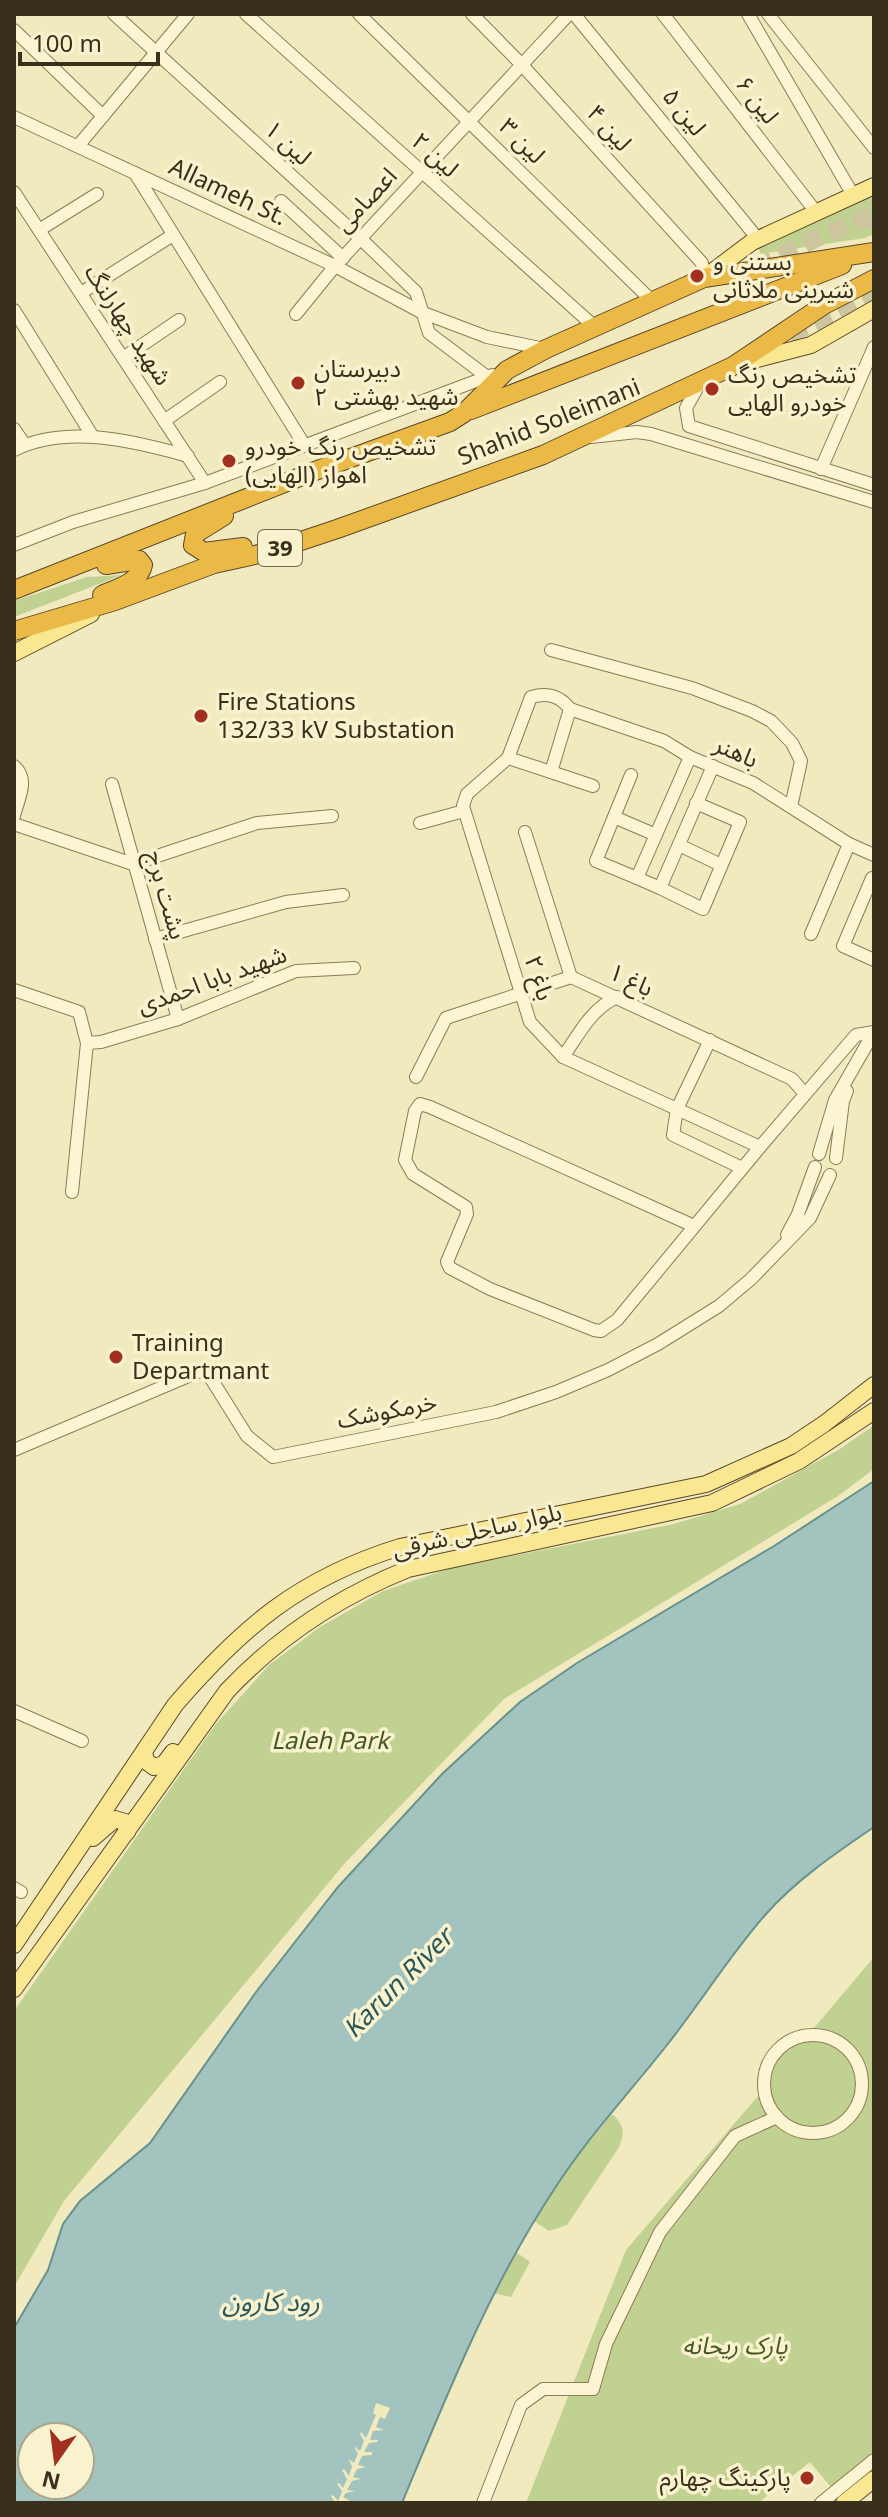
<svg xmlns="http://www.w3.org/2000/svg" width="888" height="2517" font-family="Georgia,'Noto Sans Arabic',serif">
<rect width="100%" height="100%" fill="#f2eabf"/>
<g fill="#c1d191">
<polygon points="874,193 874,234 865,238 761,254 757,246"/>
<polygon points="122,575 14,617 14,601 87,577"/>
<polygon points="874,1425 874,1469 838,1496 504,1699 345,1863 64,2201 14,2287 14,2011 215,1725 269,1665 320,1627 383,1591 451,1568 674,1524 740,1504 840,1449"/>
<polygon points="874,1957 874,2460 835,2492 810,2462 758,2503 526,2503 626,2250 764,2089 779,2044 808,2035"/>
<path d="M 612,2114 C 625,2125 625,2134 618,2149 L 567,2225 L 549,2231 L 534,2221 L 569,2167 Z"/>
<polygon points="516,2252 530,2262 511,2297 493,2293"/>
</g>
<path fill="#a2c3be" stroke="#68928e" stroke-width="2" fill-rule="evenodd" d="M 874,1481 L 874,1827 C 836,1853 796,1880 766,1914 C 730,1955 701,2002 667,2045 C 630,2092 588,2137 555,2188 C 490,2286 447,2395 402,2503 L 14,2503 L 14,2328 L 48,2270 L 63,2224 L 80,2201 L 150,2143 L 256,1992 L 338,1887 L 442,1774 L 520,1702 L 577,1663 L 774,1546 ZM 32,2437 L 80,2437 L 80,2485 L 32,2485 Z"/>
<polygon fill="#f2eabf" points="376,2403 390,2408 385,2419 380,2417 376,2427 384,2430 373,2431 370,2440 378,2440 377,2442 369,2443 364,2452 372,2452 372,2455 362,2456 358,2465 366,2467 357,2469 353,2477 361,2479 352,2481 347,2490 355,2491 346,2493 343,2497 354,2503 335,2503 331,2496 333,2495 338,2501 342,2491 337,2484 339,2483 343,2488 347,2479 342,2470 344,2469 349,2476 352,2466 348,2459 354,2463 358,2454 354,2446 360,2451 364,2441 360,2434 361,2432 366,2438 376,2415 373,2413"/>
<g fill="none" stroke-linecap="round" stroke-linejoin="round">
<g stroke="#cdc59e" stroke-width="18" stroke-dasharray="18 9" stroke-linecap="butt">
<polyline points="756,268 817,238 874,215"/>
<polyline points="789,333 814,324 874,292"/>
</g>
<g stroke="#8d7a55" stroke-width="14">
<g id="minor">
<polyline points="114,14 360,238 416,292 429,333 494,382"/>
<polyline points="246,14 596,328"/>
<polyline points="359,14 652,301"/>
<polyline points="472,14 522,65 702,263 704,278"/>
<polyline points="574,14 758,239"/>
<polyline points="663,14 816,212"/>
<polyline points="748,14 853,195"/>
<polyline points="768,14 874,148"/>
<polyline points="14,30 103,116"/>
<polyline points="14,117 335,266 421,312 487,337 545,349"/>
<polyline points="78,146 188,14"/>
<polyline points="135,173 305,446"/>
<polyline points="14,192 205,483"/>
<polyline points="281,201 343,258"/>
<polyline points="39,230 97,194"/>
<polyline points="81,293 173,235"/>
<polyline points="14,310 93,437"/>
<polyline points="296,314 335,266 569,14"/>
<polyline points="123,358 179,320"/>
<polyline points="700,383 686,408 689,426 874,485"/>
<polyline points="164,421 220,382"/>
<polyline points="14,429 25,445"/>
<polyline points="591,437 637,432 651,434 874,502"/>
<path d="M 14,450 C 67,424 134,441 188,456"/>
<polyline points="821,469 874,347"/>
<polyline points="14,545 73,522 205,483 492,375"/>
<polyline points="551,650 692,688 752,711 771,721 792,743 801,761 791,807"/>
<polyline points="570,709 664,741 690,757 753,783 849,844 874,855"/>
<polyline points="690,757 637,878 660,888 713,766"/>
<path d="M 508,758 L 551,772 L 570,709 C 560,696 548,692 531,697 L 508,758 L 467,794 L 463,806 L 530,1022 L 563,1057 L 760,1147"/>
<path d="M 14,766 C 30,779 18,799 14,816"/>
<polyline points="551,772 593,786"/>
<polyline points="631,775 596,861 637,878"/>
<polyline points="112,784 178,1019"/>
<polyline points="614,817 656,835"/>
<polyline points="420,823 464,811"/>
<polyline points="14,824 133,864 257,823 332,816"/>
<polyline points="525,832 571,977 792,1079 805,1094"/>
<polyline points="679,845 721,865"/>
<polyline points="872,878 843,946 874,960"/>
<polyline points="660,888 703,909 740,822 696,803"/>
<polyline points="811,934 849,844"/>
<polyline points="155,939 286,902 343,895"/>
<polyline points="14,990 79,1012 87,1043 72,1192"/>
<polyline points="710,1040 677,1109 673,1135 742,1168"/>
<polyline points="87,1043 101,1042 178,1019 296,971 354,968"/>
<path d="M 563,1057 C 579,1034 591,1009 617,997"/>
<polyline points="416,1077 446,1018 571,977"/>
<polyline points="819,1154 835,1100 874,1032"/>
<polyline points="836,1158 843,1101 847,1091"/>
<polyline points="694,1226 430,1107 420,1104 415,1111 405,1160 413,1174 466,1207 467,1214 447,1262 450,1268 490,1289 594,1330 601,1331 617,1320 760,1147 856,1035 874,1032"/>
<polyline points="787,1235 798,1214 815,1167"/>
<polyline points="14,1450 205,1369 247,1436 273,1457 496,1412 556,1392 608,1370 658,1344 719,1306 751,1279 810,1218 830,1175"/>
<polyline points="14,1711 82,1741"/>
<polyline points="14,1888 21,1892"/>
<circle cx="813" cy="2084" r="49"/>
<polyline points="483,2503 521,2405 543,2389 593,2389 606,2344 660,2232 735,2136 777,2117"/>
<polyline points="821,2503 874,2460"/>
</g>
</g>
<g stroke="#5a472a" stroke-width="18">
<g id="major">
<polyline points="704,278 752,242 874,186"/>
<polyline points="742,363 811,345 874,309"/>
<polyline points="14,653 91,614"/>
<polyline points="144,1752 146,1761 154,1767 164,1764 173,1752"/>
<polyline points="93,1838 115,1819 125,1822 127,1832"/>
<path d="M 14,1945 L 175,1705 C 243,1626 300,1578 400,1547 L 706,1484 L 791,1446 L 824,1424 L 874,1385"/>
<path d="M 14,1989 L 227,1691 C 279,1636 338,1597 408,1569 L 712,1503 L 799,1461 L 874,1411"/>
<polyline points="844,2503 874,2479"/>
</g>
</g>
<g stroke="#5a472a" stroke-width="20">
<g id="highway">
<polyline points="471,410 842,265"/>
<polyline points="224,516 195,534 193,545 204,552 243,547"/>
<polyline points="14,590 315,471 450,422 464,413 507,370 546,349 704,278 874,252"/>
<path d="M 102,595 C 117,588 139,583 143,565 L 139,560 L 106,565"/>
<polyline points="14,631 115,601 214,564 268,552 337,529 543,455 733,366 824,305 874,279"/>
</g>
</g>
<use href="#minor" stroke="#fcf5d3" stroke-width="12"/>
<use href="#major" stroke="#fae792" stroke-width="16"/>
<use href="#highway" stroke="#ebb946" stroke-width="18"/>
</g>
<g fill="#a2301f" stroke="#f9f2cf" stroke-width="3">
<circle cx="697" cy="276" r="8"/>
<circle cx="298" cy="383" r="8"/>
<circle cx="712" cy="389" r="8"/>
<circle cx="229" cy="461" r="8"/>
<circle cx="201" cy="716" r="8"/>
<circle cx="116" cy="1357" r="8"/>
<circle cx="807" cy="2478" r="8"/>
</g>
<g text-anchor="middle" stroke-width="7" stroke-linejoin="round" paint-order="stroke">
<rect fill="#f9f2cf" stroke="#736a51" stroke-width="2" x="258" y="530" width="44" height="36" rx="6"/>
<g font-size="22" font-weight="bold" fill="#3a2f1b">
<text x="280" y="556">39</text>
</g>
<g font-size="24" fill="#3a2f1b" stroke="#f9f2cf">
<text transform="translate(757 100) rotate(52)" y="8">لین ۶</text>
<text transform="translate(684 112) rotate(51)" y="8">لین ۵</text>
<text transform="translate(609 128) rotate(48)" y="8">لین ۴</text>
<text transform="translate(522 141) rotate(45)" y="8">لین ۳</text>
<text transform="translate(288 143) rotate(42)" y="8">لین ۱</text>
<text transform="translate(435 155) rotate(42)" y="8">لین ۲</text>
<text transform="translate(228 192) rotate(25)" y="8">Allameh St.</text>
<text transform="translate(366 200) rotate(-47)" y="8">اعصامی</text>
<text transform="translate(128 325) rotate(57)" y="8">شهید چهارلنگ</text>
<text transform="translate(549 422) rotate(-22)" y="8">Shahid Soleimani</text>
<text transform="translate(736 752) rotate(24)" y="8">باهنر</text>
<text transform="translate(166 895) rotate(74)" y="8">پشت برج</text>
<text transform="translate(539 978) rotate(72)" y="8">باغ ۲</text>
<text transform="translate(212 980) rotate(-20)" y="8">شهید بابا احمدی</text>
<text transform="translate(631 980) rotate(25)" y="8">باغ ۱</text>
<text transform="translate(387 1411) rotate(-11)" y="8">خرمکوشک</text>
<text transform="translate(477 1531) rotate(-13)" y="8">بلوار ساحلی شرقی</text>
</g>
<g font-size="24" fill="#3a2f1b" stroke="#f9f2cf" text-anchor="start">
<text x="713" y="270">بستنی و<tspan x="713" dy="28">شیرینی ملاثانی</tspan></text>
<text x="314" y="377">دبیرستان<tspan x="314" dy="28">شهید بهشتی ۲</tspan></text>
<text x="728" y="383">تشخیص رنگ<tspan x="728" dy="28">خودرو الهایی</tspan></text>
<text x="245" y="455">تشخیص رنگ خودرو<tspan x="245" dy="28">اهواز (الهایی)</tspan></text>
<text x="217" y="710">Fire Stations<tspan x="217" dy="28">132/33 kV Substation</tspan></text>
<text x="132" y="1351">Training<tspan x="132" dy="28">Departmant</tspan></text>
<text x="791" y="2486" text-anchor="end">پارکینگ چهارم</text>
</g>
<g font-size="24" font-style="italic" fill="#435920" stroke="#f9f2cf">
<text x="330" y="1749">Laleh Park</text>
<text x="735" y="2354">پارک ریحانه</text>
</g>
<g font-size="26" font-style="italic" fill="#29585c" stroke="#f9f2cf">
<text transform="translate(398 1983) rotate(-45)" y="9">Karun River</text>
<text x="271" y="2311">رود کارون</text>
</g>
</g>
<rect width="888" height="2517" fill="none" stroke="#3a2f1b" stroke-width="32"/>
<g transform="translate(56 2461) rotate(194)"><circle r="38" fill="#f9f2cf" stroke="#ada487" stroke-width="2"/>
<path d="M0-6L14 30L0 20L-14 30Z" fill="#a2301f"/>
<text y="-12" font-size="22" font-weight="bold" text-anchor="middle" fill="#3a2f1b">N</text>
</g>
<path d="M20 52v12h138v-12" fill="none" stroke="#3a2f1b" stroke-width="4"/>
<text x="32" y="52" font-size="24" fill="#3a2f1b" stroke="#f9f2cf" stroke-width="6" paint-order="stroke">100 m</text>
</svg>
